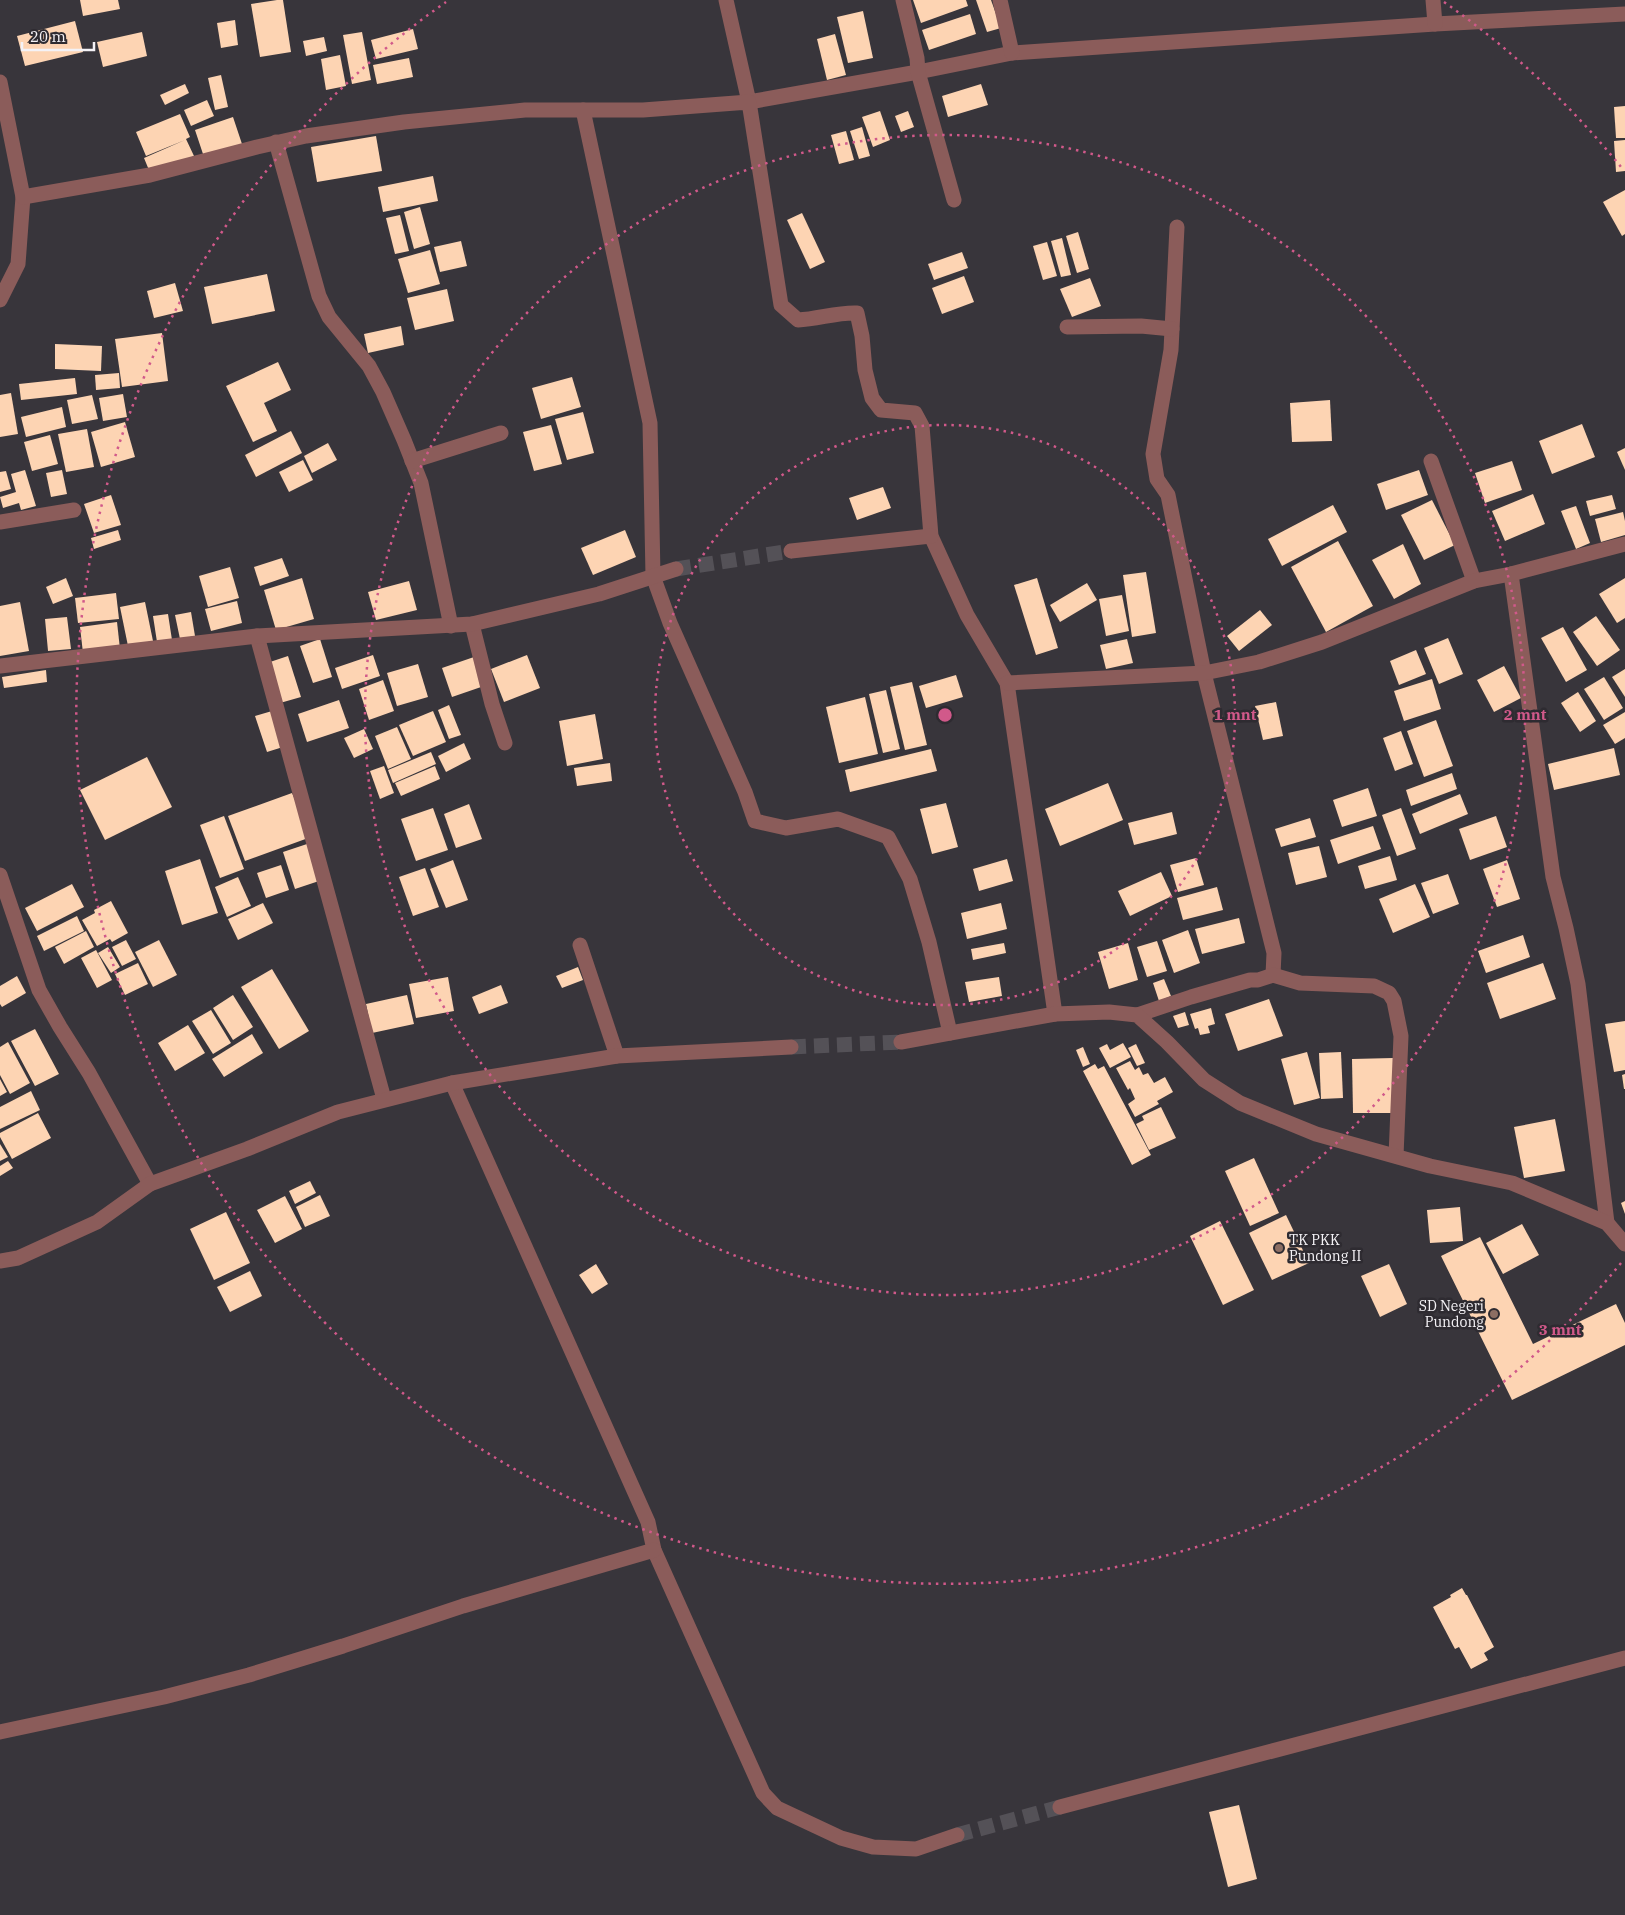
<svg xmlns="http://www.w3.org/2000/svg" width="1625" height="1915" font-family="'IBM Plex Serif',serif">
<rect width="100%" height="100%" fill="#38353b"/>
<g fill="#fdd4b3">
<polygon points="80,0 118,0 120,9 83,16"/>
<polygon points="277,0 283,0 291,52 260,57 251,4"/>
<polygon points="913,0 966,0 968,6 921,23"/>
<polygon points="976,0 991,0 1001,28 987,32"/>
<polygon points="863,11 873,58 848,63 837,17"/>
<polygon points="970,14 976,34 929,50 922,30"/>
<polygon points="235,20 238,45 221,48 217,23"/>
<polygon points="75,21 83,52 25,66 17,36"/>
<polygon points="413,29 418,49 376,59 371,40"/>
<polygon points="142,32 147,56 103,67 97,42"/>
<polygon points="362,32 371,80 352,84 343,35"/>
<polygon points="835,34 846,75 827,80 817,39"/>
<polygon points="324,37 327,51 306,56 303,41"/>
<polygon points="340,55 346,86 326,90 321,59"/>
<polygon points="409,58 413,77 377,84 373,65"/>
<polygon points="221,75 228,107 215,110 208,78"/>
<polygon points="185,84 189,93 165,105 160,95"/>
<polygon points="981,84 988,105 948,117 942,96"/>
<polygon points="207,100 214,116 191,126 184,110"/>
<polygon points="1625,106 1625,138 1616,138 1614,107"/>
<polygon points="880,111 890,140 873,147 862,117"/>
<polygon points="908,111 914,127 901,132 895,116"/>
<polygon points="180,114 190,137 186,139 194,156 151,175 144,158 185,140 146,156 136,132"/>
<polygon points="233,117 243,147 205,160 195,130"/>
<polygon points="862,127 870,156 859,159 850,131"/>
<polygon points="846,131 854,160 839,164 831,135"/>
<polygon points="376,136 382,171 317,182 311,147"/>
<polygon points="1625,140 1625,171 1616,172 1614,141"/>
<polygon points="433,176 438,201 383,212 378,187"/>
<polygon points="1625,190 1625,234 1622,236 1603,202"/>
<polygon points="420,207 430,244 414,249 404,212"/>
<polygon points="802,213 825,262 810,269 787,220"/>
<polygon points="400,215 409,251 395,254 386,218"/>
<polygon points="1078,232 1089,269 1077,273 1066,236"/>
<polygon points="1062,238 1071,275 1061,277 1051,241"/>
<polygon points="461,241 467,266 440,272 434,247"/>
<polygon points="1047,242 1057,276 1043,280 1033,246"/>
<polygon points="430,250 440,284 408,293 398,259"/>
<polygon points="962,252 968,268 934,280 928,264"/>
<polygon points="267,274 275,311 212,324 204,287"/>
<polygon points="964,276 974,302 942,314 932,288"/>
<polygon points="1090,278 1101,306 1072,317 1060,289"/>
<polygon points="175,283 183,311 154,318 147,291"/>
<polygon points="447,289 454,321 415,330 407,298"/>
<polygon points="401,326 404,345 368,353 364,334"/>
<polygon points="162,333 168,381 122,387 115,339"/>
<polygon points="55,344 102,346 101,371 55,369"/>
<polygon points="278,362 291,390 264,403 277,431 253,442 226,386"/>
<polygon points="119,373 120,388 96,390 95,375"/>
<polygon points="572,377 581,407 541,419 532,388"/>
<polygon points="75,378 77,394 21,400 19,384"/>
<polygon points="11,393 18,434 0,437 0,395"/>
<polygon points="123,394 127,417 103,421 99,398"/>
<polygon points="92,395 98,419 72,424 67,400"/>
<polygon points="1330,400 1332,441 1292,442 1290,403"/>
<polygon points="62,407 66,427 26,437 21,417"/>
<polygon points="583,412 594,453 567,460 555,419"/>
<polygon points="125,422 135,457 101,467 91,432"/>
<polygon points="1582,424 1595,457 1552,474 1539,441"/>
<polygon points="551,425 562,464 534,471 523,432"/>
<polygon points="87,429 94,467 66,472 58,434"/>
<polygon points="291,431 302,453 256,477 245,455"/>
<polygon points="50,435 58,464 32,471 24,442"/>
<polygon points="328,443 337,460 312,473 304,456"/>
<polygon points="1625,448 1625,470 1617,452"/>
<polygon points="303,460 313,480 289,492 279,472"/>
<polygon points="1512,461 1522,490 1485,503 1475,473"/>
<polygon points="25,470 36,506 21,510 19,503 3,508 0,497 16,492 11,474"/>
<polygon points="62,470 67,494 51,497 46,473"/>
<polygon points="1419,470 1428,495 1386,510 1377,484"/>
<polygon points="6,471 11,489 0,492 0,472"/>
<polygon points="883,487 891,508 857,520 849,498"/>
<polygon points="1533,494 1545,524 1505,541 1492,511"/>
<polygon points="111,495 121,525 94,533 84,504"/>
<polygon points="1612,495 1616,509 1590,516 1586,501"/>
<polygon points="1432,500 1455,545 1424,560 1401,515"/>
<polygon points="1333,505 1347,532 1282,566 1268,539"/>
<polygon points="1576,506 1590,543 1576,549 1561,511"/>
<polygon points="1623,512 1625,521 1625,535 1601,542 1595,519"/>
<polygon points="118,530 121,540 94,549 91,538"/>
<polygon points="625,530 636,557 593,575 581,548"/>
<polygon points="1338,541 1373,606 1326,632 1291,567"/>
<polygon points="1403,544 1421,584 1394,599 1372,560"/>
<polygon points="282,558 289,576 260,586 254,567"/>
<polygon points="230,567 239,598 208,607 199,576"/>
<polygon points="1146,572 1156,633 1132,637 1123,575"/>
<polygon points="66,578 73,596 53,604 46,587"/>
<polygon points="302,578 314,619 276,630 264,590"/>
<polygon points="1037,578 1058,648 1036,655 1014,585"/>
<polygon points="1625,578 1625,618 1617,623 1599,594"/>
<polygon points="409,581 417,610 376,620 368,592"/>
<polygon points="1087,583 1097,600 1060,622 1050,605"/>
<polygon points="116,593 119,619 78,623 75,598"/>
<polygon points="1122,595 1129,631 1106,636 1099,599"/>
<polygon points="237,601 242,623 211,631 205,609"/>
<polygon points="20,602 29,651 0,656 0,606"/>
<polygon points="145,602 153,641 128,646 120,607"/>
<polygon points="1260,610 1272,625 1239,651 1227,636"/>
<polygon points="191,612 195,636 180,639 175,615"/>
<polygon points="168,614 172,640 157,642 153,616"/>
<polygon points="1596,616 1620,650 1597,666 1573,632"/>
<polygon points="67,617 71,649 48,651 45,619"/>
<polygon points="117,622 120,649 83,653 80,627"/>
<polygon points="1563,627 1587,670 1566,682 1541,638"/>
<polygon points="1448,638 1463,674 1439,684 1424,648"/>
<polygon points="320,639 332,677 313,683 300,646"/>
<polygon points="1127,639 1133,663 1106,669 1100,645"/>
<polygon points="1416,650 1426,674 1399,685 1390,661"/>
<polygon points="373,655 380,676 342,689 335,668"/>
<polygon points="527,655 540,688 504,702 491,669"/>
<polygon points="288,656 301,697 280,703 267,663"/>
<polygon points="474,657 484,686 452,697 442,668"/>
<polygon points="418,664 428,697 397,706 387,673"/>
<polygon points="1504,666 1521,698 1494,712 1477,680"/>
<polygon points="1625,669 1625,697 1612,677"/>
<polygon points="46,670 47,682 4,688 2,677"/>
<polygon points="956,675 963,697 926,708 919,686"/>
<polygon points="1604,677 1623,708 1604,720 1584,689"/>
<polygon points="1432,679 1441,709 1404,721 1394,691"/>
<polygon points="383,680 394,711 369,720 359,689"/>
<polygon points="912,682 927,745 905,750 890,687"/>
<polygon points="886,690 900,749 883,753 869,694"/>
<polygon points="1578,692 1596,721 1580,732 1561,703"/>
<polygon points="865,697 878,754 839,763 826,707"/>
<polygon points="339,700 349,728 307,742 298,714"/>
<polygon points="1276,702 1283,736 1263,740 1255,706"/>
<polygon points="449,705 461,735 449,739 438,710"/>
<polygon points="272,711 283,747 267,752 255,716"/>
<polygon points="433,711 446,742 413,756 399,725"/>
<polygon points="1625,712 1625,738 1615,744 1603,725"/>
<polygon points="595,714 603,759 567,766 559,721"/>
<polygon points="1436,720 1453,766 1424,777 1407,731"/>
<polygon points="397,727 411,759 388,769 375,736"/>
<polygon points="364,729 373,749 354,758 344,738"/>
<polygon points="1401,731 1413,764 1395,771 1383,738"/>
<polygon points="464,743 471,759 446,772 438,756"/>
<polygon points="1614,748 1620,775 1554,790 1548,764"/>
<polygon points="931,749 937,771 850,792 845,770"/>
<polygon points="431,752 436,764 393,783 388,770"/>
<polygon points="147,757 172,807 105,840 80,790"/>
<polygon points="610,763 612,781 577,786 574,768"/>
<polygon points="384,766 394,793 380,799 370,771"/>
<polygon points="435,766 440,779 401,796 395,783"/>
<polygon points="1452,773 1457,789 1411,806 1406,790"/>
<polygon points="1108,783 1123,820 1060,846 1045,809"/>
<polygon points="1368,788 1377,816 1342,827 1333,800"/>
<polygon points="292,793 311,837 245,861 228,816"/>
<polygon points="1460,794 1468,814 1420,834 1412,814"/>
<polygon points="946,803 958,847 932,854 920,809"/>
<polygon points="469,804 482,839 456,848 444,814"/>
<polygon points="433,808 448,850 416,861 401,819"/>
<polygon points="1401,808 1416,849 1397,856 1382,815"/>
<polygon points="1172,812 1177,834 1134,845 1128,823"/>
<polygon points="224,816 244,869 220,878 200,825"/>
<polygon points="1496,816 1507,847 1470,860 1459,829"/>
<polygon points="1310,818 1316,837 1281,847 1275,829"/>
<polygon points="1373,826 1381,849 1338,864 1330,840"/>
<polygon points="310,843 322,880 295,889 283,852"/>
<polygon points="1319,846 1327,877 1296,885 1288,853"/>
<polygon points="1390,856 1397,880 1365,889 1358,866"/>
<polygon points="1196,858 1204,885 1178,892 1170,865"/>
<polygon points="200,859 218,913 182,925 165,871"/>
<polygon points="1007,859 1013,881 979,891 973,869"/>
<polygon points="453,860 468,900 446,908 430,869"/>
<polygon points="1507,860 1520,899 1497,907 1483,869"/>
<polygon points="281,865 289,890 266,898 257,873"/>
<polygon points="425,868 439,907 413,916 399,877"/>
<polygon points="1161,872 1172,896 1130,916 1118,891"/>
<polygon points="1448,874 1459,904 1433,914 1421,883"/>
<polygon points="238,877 251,906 227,917 215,887"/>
<polygon points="72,884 84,907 37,931 25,908"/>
<polygon points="1415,884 1430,917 1393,933 1379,899"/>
<polygon points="1217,887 1223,910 1183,920 1177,898"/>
<polygon points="111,901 128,933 112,942 110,939 97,946 82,920 95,913 94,910"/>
<polygon points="263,903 273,923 238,940 228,919"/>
<polygon points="1001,903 1007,929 967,939 961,913"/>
<polygon points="77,916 84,931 44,951 37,936"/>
<polygon points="1239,918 1245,943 1202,954 1195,929"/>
<polygon points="1188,930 1200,963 1174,973 1162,940"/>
<polygon points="86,931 94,947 64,964 55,947"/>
<polygon points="1523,935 1530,957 1486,973 1478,951"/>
<polygon points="126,940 136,959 122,966 112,947"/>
<polygon points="159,940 177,975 153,987 135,952"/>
<polygon points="1157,941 1167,971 1147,977 1137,947"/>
<polygon points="1004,943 1006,953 973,960 971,949"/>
<polygon points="1128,943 1138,980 1109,989 1098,952"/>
<polygon points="108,947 120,967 111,973 98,953"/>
<polygon points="96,950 112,980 97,988 81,958"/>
<polygon points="138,963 148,984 125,995 115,974"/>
<polygon points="1543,963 1556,999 1500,1019 1487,983"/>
<polygon points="578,967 583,980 562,988 556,976"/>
<polygon points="272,969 309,1031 279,1049 241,987"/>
<polygon points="17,976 26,993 2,1007 0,1004 0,986"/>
<polygon points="448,977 454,1011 416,1018 409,984"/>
<polygon points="999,977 1002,996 969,1002 965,982"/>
<polygon points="1164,979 1171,996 1159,1001 1153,983"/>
<polygon points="501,985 508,1003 479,1014 472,997"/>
<polygon points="233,995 253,1027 233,1040 213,1008"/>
<polygon points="407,995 414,1024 372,1033 366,1004"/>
<polygon points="1269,999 1283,1036 1238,1051 1225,1014"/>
<polygon points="1211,1008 1215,1024 1208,1026 1210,1033 1200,1035 1198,1028 1195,1029 1190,1014"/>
<polygon points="211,1010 231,1043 213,1054 192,1021"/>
<polygon points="1185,1012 1189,1025 1178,1028 1173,1016"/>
<polygon points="1625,1021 1625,1070 1614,1072 1605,1024"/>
<polygon points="188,1025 205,1053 175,1071 158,1043"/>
<polygon points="35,1029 59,1074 35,1086 11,1041"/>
<polygon points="252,1034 263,1053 224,1077 212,1059"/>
<polygon points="8,1042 30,1083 10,1094 0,1075 0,1047"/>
<polygon points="1123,1043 1131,1057 1110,1068 1099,1048 1107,1044 1110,1050"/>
<polygon points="1136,1044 1145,1063 1137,1066 1128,1048"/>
<polygon points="1083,1047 1090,1064 1083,1067 1076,1050"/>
<polygon points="1307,1052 1320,1098 1294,1105 1281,1059"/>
<polygon points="1341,1052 1343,1098 1321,1099 1319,1053"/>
<polygon points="1393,1058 1394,1113 1353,1113 1352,1059"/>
<polygon points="1130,1061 1135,1070 1139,1067 1143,1075 1148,1073 1154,1083 1165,1077 1173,1092 1157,1101 1159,1104 1135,1117 1128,1104 1135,1099 1130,1088 1128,1090 1116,1068"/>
<polygon points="1095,1064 1098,1069 1104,1066 1151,1155 1132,1165 1083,1071"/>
<polygon points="1625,1074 1625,1089 1624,1089 1622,1075"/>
<polygon points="0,1079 7,1092 0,1096"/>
<polygon points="31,1091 40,1110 0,1129 0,1107"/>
<polygon points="1161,1107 1176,1138 1149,1150 1136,1124 1144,1120 1142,1116"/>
<polygon points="38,1113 51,1138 12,1159 0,1137 0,1133"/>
<polygon points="1555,1119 1565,1171 1524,1178 1514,1127"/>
<polygon points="0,1144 8,1157 0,1161"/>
<polygon points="1254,1158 1279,1213 1250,1226 1225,1171"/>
<polygon points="8,1161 13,1168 0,1176 0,1166"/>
<polygon points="310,1181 316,1193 295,1204 289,1191"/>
<polygon points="320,1195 330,1216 305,1227 296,1207"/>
<polygon points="285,1196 302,1229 275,1243 257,1210"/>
<polygon points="1625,1201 1625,1214 1621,1203"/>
<polygon points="1460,1207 1463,1241 1430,1243 1427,1210"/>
<polygon points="226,1212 250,1263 214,1280 190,1229"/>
<polygon points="1286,1215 1309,1263 1272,1280 1249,1233"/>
<polygon points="1220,1221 1254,1290 1223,1305 1190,1236"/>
<polygon points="1522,1224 1539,1255 1503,1274 1486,1243"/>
<polygon points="1480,1237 1533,1344 1616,1304 1625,1323 1625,1345 1512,1400 1441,1256"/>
<polygon points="596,1264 608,1284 592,1294 579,1275"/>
<polygon points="1389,1264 1407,1304 1380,1317 1361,1276"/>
<polygon points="250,1271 262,1296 230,1312 217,1287"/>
<polygon points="1462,1588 1466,1595 1467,1595 1494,1647 1484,1653 1488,1660 1471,1669 1459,1647 1455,1649 1433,1607 1451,1597 1450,1595"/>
<polygon points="1239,1805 1257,1879 1228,1887 1209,1812"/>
</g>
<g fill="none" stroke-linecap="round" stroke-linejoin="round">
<g stroke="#545157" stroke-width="15" stroke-dasharray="15 8" stroke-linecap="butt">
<polyline points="676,569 791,551"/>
<polyline points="791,1047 901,1042"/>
<polyline points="957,1835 1060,1807"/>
</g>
<g stroke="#8b5c5a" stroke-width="15">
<polyline points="726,0 749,102 918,72 1012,53 1435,24 1625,14"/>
<polyline points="903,0 917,58 918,72 954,200"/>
<polyline points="1000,0 1012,53"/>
<polyline points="1433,0 1435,24"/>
<polyline points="0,82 23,197 18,264 0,300"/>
<polyline points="583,110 650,423 653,576 670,623 745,792 755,821 786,828 838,819 888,837 910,879 929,942 950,1033"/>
<polyline points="276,142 319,296 329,317 369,366 383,392 404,440 421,483 451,626"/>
<path d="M 23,197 L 150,175 L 257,147 L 306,136 L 404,122 L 525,110 L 643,110 L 749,102 L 781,305 L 798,320 C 819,319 837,312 857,313 L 862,336 L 865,370 L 872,398 L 881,410 L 915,413 L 922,426 L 931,536 L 967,615 L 1007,683 L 1055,1014"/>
<polyline points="1177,227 1171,350 1153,454 1157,479 1168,495 1204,673 1274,953 1273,975"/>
<polyline points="1067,327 1141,326 1172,329"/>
<polyline points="412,461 501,433"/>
<polyline points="1431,461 1474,581"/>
<polyline points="0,522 74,510"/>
<polyline points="791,551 931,536"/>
<polyline points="1511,574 1553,877 1566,928 1578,984 1607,1223"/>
<polyline points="472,624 492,704 505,743"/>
<polyline points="257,636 384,1099"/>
<polyline points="0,666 257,636 472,624 599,594 676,569"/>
<polyline points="1007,683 1204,673 1259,662 1322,642 1474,581 1511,574 1625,544"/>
<polyline points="0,875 39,990 60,1027 89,1073 150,1184"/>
<polyline points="580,945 617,1056"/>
<polyline points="1137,1015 1191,997 1250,980 1258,980 1273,975 1300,983 1374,986 1389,993 1394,1001 1401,1036 1396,1156"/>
<polyline points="901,1042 1055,1014 1109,1012 1137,1015 1167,1042 1204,1080 1240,1103 1316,1134 1430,1166 1512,1183 1607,1223 1625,1244"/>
<polyline points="452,1083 648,1522 654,1550 763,1793 777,1808 841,1838 873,1847 916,1849 957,1835"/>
<polyline points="0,1261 18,1258 97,1222 150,1184 247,1149 338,1112 452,1083 617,1056 791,1047"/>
<polyline points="0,1732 164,1697 249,1675 343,1646 463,1606 654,1550"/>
<polyline points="1060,1807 1625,1658"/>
</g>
</g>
<g fill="none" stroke="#d1598a" stroke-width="2.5" stroke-dasharray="2.5 5">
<circle cx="945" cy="715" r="290"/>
<circle cx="945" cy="715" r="580"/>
<path d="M1621 1263A870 870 0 1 1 446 2M1444 2A870 870 0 0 1 1621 167"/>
</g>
<g fill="#8d6e63" stroke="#2e2b31" stroke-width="2">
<circle cx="1279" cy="1248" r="5"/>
<circle cx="1494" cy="1314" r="5"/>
</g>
<g text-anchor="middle" stroke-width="5" stroke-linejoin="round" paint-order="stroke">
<g font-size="14" fill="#f4f2f6" stroke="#2e2b31" text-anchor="start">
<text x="1289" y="1245">TK PKK<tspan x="1289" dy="16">Pundong II</tspan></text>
<text x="1484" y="1311" text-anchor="end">SD Negeri<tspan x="1484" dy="16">Pundong</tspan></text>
</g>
</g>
<circle cx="945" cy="715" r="8" fill="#d1598a" stroke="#2e2b31" stroke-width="2.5"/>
<g font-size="15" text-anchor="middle" font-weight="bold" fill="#d1598a" stroke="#2e2b31" stroke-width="5" stroke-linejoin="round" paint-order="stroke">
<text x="1235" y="720">1 mnt</text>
<text x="1525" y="720">2 mnt</text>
<text x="1560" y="1335">3 mnt</text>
</g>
<path d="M22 42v8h72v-8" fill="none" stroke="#f4f2f6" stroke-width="2.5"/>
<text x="30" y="42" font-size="15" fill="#f4f2f6" stroke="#2e2b31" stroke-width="4" paint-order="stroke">20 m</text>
</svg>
